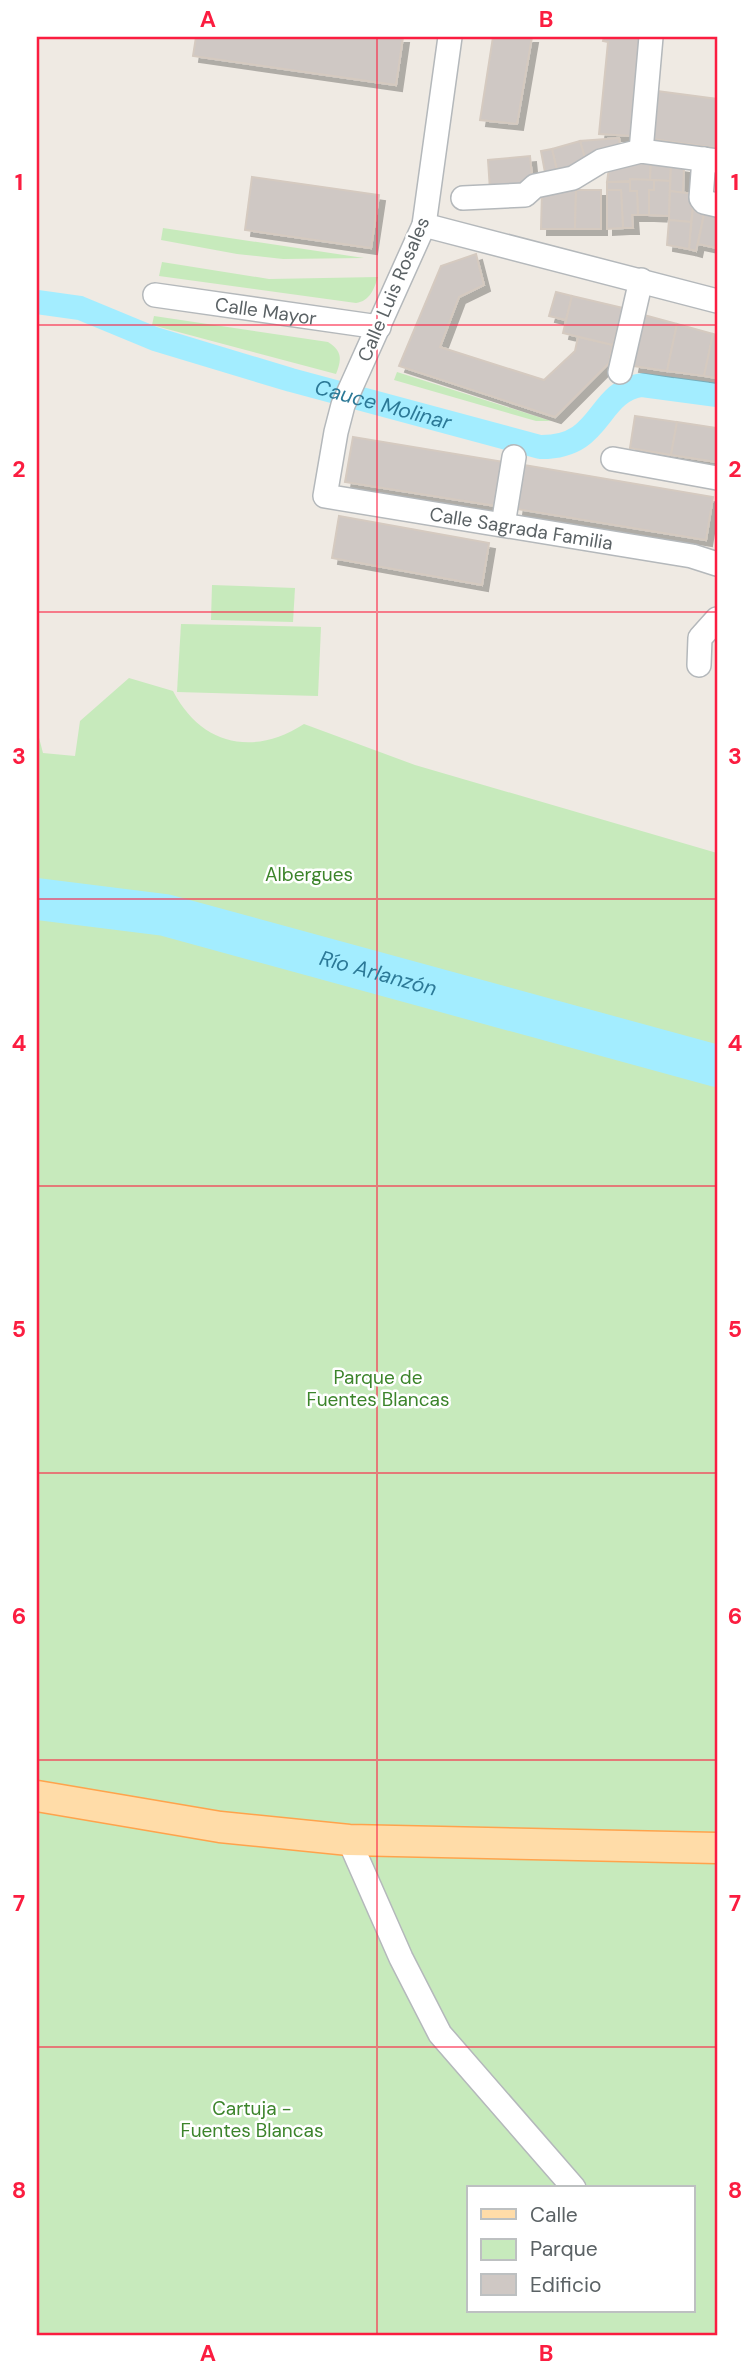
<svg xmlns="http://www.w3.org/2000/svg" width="754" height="2372" font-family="'DM Sans',sans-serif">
<defs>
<filter id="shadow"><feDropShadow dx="6" dy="6" stdDeviation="0" flood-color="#0004"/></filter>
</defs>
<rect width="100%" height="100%" fill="#efeae3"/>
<g fill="#c7eabc" fill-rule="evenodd">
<polygon points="163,228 364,258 283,259 237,254 161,240"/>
<path d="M 162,262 L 269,279 L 378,277 C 374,289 370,301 356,303 L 159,276 Z"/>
<path d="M 154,316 L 328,342 C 342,351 342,359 336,374 L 152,325 Z"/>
<polygon points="397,372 551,421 536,421 394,380"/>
<polygon points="212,585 295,588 293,622 211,620"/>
<polygon points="181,624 321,627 318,696 177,692"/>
<path d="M 129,678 L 173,691 C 201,745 253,757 304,724 L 415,765 L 717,853 L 717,2335 L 37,2335 L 37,730 L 43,753 L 75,756 L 80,721 ZM 469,2188 L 693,2188 L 693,2311 L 469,2311 Z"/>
</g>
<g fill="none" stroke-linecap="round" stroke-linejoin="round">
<path stroke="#a3edff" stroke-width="24" id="s1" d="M 37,302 L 80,308 L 155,339 L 291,380 L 540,447 C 604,448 595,392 642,385 L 717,395"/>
<path stroke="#a3edff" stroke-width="42" id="s2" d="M 37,899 L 165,915 L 717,1066"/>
</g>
<g fill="#cfc8c4" stroke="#d5cac0" stroke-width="2" filter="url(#shadow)">
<polygon points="196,37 403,37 396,85 193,56"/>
<polygon points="493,37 532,37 517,124 480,120"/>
<polygon points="604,37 642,37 633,136 599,134 608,42 603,41"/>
<polygon points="657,91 717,99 717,148 652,139"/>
<polygon points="619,138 621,153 586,162 580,141"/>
<polygon points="580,141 586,162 558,175 552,149"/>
<polygon points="552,149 558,175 546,178 541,151"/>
<polygon points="530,156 533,186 490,190 488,160"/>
<polygon points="610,161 651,161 650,180 607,182"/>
<polygon points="651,161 671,165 670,181 650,180"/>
<polygon points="671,165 684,167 683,193 670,191"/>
<polygon points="252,177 379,195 371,248 245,230"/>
<polygon points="630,179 654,180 654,190 649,190 649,215 638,215 637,191 630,191"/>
<polygon points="654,180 670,181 669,216 649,215 649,190 654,190"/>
<polygon points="607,182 630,182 630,191 637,191 638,215 632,215 633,228 623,228 621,190 607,190"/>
<polygon points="542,190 576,190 575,229 541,229"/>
<polygon points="576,190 601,190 601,229 575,229"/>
<polygon points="607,190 621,190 623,228 607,229"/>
<polygon points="670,191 695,194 691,222 669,220"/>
<polygon points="693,207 705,209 696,251 689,249"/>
<polygon points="705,209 717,211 717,248 698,244"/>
<polygon points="669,220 691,222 689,249 667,245"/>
<polygon points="476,254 484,285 459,297 440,347 544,380 575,351 578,337 613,345 609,363 555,417 399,366 441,266"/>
<polygon points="556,292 572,296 566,320 549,316"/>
<polygon points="572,296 623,308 613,345 563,333"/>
<polygon points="644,315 677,324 667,371 633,366"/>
<polygon points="677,324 713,334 704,376 667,371"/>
<polygon points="713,334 717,335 717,378 704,376"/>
<polygon points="635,416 677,422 671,455 630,448"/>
<polygon points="677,422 717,428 717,462 671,455"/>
<polygon points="353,437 504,462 496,506 345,482"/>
<polygon points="524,465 713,497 706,540 517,509"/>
<polygon points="339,516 489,543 482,585 332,558"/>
</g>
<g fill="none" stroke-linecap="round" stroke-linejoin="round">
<g stroke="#b4b8bb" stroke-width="26">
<g id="minor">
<path id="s3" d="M 450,37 L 424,225 L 343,405 L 336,432 L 325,496 L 692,556 L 717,564"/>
<polyline points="641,151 651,37"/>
<polyline points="704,159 701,198 704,202 717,205"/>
<polyline points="463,198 525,195 535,186 573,178 601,161 641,151 717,161"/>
<polyline points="424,225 717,301"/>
<path id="s4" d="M 155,295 L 379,327"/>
<polyline points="620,372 641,280"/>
<polyline points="613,459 717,478"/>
<polyline points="503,525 514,457"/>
<polyline points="699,665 700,638 717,619"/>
<polyline points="349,1840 401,1958 440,2034 574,2188"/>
</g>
</g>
<g stroke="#ffa34c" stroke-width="33">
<polyline id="major" points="37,1796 220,1827 349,1840 717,1848"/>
</g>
<use href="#minor" stroke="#fff" stroke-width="23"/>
<use href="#major" stroke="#ffdca8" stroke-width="30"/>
</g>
<path fill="none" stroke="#fb1d40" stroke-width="2" stroke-opacity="0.55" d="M 377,37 L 377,2335M 37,325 L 717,325M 37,612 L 717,612M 37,899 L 717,899M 37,1186 L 717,1186M 37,1473 L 717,1473M 37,1760 L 717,1760M 37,2047 L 717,2047"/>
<g text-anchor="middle" stroke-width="5" stroke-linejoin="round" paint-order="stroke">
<g font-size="19" fill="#5b6265" stroke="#fff">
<text transform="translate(393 289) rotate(-67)" y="7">Calle Luis Rosales</text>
<text dy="7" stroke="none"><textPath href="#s4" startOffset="112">Calle Mayor</textPath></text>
<text dy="7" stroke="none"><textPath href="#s3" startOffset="679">Calle Sagrada Familia</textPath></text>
</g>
<g font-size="19" fill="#3c842b" stroke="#fff">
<text x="309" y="881">Albergues</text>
<text x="378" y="1384">Parque de<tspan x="378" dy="22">Fuentes Blancas</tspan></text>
<text x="252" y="2115">Cartuja -<tspan x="252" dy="22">Fuentes Blancas</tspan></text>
</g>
<g font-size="21" font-style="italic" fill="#2c7997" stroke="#fff">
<text dy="7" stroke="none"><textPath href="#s1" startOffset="362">Cauce Molinar</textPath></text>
<text dy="7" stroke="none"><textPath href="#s2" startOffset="350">Río Arlanzón</textPath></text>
</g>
</g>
<rect width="754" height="2372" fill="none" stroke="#ffffff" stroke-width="77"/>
<rect x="467" y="2186" width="228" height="126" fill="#ffffff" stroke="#bdc0c1" stroke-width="2"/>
<rect x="481" y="2209" width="35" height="10" fill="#ffdca8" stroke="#bdc0c1" stroke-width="2"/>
<text x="530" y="2222" font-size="21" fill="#5b6265">Calle</text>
<rect x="481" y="2239" width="35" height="21" fill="#c7eabc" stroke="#bdc0c1" stroke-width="2"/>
<text x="530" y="2256" font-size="21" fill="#5b6265">Parque</text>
<rect x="481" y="2274" width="35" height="21" fill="#cfc8c4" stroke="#bdc0c1" stroke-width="2"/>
<text x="530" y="2292" font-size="21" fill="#5b6265">Edificio</text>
<rect x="38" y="38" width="678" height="2296" fill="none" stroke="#fb1d40" stroke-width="2.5"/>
<g font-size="23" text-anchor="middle" font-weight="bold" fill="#fb1d40">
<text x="208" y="27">A</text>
<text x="546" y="27">B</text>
<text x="19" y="190">1</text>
<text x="735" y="190">1</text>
<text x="19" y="477">2</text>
<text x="735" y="477">2</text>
<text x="19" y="764">3</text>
<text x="735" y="764">3</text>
<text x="19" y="1051">4</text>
<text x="735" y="1051">4</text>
<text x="19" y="1337">5</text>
<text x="735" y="1337">5</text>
<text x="19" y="1624">6</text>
<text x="735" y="1624">6</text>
<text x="19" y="1911">7</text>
<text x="735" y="1911">7</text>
<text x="19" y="2198">8</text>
<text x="735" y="2198">8</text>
<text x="208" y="2361">A</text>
<text x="546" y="2361">B</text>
</g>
</svg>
